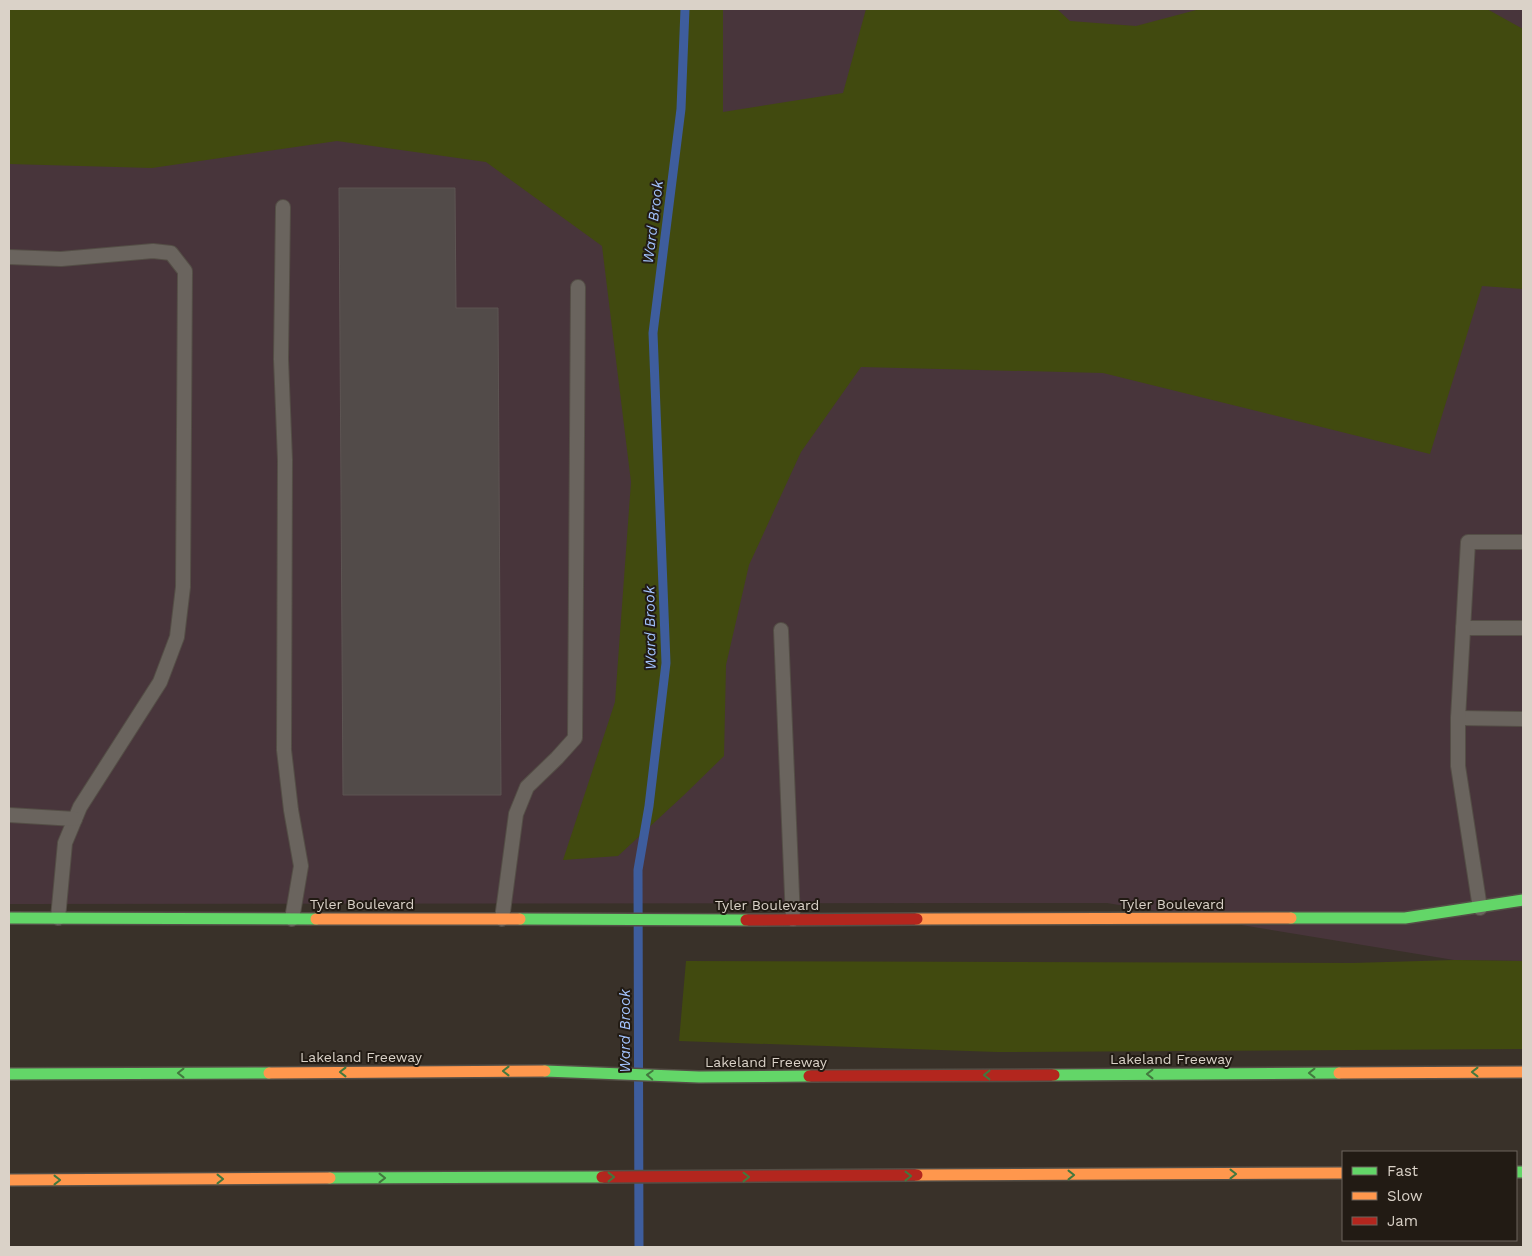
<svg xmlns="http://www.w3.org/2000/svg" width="1532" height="1256" font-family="'Work Sans',sans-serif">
<rect width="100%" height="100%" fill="#393129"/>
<polygon fill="#48353b" points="9,9 1523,9 1523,961 1454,960 1107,903 9,904"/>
<g fill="#414a0f">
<polygon points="9,9 723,9 723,112 843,93 866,9 1057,9 1070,21 1136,26 1200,9 1487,9 1523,29 1523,289 1482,286 1430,454 1103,373 861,367 801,452 749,565 726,665 724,756 684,795 618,856 563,860 615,702 631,482 602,246 486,162 337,141 152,168 9,164"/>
<polygon points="1454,960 1523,961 1523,1049 997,1052 679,1041 686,961 1353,963"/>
</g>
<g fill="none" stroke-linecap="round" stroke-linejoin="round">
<polyline stroke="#3e5d9d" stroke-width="9" points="639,1247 638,870 649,806 666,663 653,333 681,109 685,9"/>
</g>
<polygon fill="#524b49" stroke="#5d5553" points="339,188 455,188 456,308 498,308 501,795 343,795"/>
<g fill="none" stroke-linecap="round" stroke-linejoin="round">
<g stroke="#544e46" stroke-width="16">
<g id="lane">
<polyline points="283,207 281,359 285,460 284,750 291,810 301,866 292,919"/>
<polyline points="9,257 61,259 153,251 171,253 185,271 183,587 177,637 160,682 80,807 65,843 58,918"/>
<polyline points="1463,628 1523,628"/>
<polyline points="781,630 793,919"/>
<polyline points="1458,718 1523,719"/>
<polyline points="9,815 75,819"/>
<polyline points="1480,908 1458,766 1458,718 1468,542 1523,542"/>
<polyline points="502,919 516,814 527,787 557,758 575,738 578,287"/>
</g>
</g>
<g stroke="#544e46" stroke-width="14">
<g id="fast">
<polyline points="9,918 316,919"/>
<polyline points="1291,918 1405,918 1523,900"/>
<polyline points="520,919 746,920"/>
<polyline points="545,1071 699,1077 809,1076"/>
<polyline points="9,1074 269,1073"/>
<polyline points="1054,1075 1339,1073"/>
<polyline points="1516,1172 1523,1172"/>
<polyline points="330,1178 602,1177"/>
</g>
</g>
<g stroke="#544e46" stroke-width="14">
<g id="slow">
<polyline points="316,919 520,919"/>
<polyline points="917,919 1291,918"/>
<polyline points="269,1073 545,1071"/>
<polyline points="1339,1073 1523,1072"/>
<polyline points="917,1175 1343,1173"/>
<polyline points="9,1180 330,1178"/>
</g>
</g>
<g stroke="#544e46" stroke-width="14">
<g id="jam">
<polyline points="746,920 917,919"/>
<polyline points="809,1076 1054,1075"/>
<polyline points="602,1177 917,1175"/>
</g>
</g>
<use href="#lane" stroke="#6a645e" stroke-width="14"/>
<use href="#fast" stroke="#63d668" stroke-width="11"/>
<use href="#slow" stroke="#ff974d" stroke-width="11"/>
<use href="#jam" stroke="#b3261e" stroke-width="11"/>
</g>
<defs><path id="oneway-chevron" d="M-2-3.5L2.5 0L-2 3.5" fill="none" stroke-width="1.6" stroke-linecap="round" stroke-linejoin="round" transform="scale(1.25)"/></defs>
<g stroke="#42783e">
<use href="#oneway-chevron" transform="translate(506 1071) rotate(180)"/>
<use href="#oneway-chevron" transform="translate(343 1072) rotate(180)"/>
<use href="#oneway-chevron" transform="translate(1475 1072) rotate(180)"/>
<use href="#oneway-chevron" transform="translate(181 1073) rotate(180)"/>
<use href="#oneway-chevron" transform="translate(1312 1073) rotate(180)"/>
<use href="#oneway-chevron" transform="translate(1150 1074) rotate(180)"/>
<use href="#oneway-chevron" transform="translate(650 1075) rotate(-177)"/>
<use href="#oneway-chevron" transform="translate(987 1075) rotate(180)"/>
<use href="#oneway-chevron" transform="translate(1233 1174)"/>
<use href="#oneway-chevron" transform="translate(1071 1175)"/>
<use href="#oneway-chevron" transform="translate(908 1176)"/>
<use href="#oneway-chevron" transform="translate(611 1177)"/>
<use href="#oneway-chevron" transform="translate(746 1177)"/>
<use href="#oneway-chevron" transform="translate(382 1178)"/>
<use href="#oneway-chevron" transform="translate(220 1179)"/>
<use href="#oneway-chevron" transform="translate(57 1180)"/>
</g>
<g text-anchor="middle" stroke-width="4" stroke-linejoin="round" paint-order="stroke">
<g font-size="14" fill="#dad2c8" stroke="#221b14">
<text x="362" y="909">Tyler Boulevard</text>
<text x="1172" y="909">Tyler Boulevard</text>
<text x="767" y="910">Tyler Boulevard</text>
<text x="361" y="1062">Lakeland Freeway</text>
<text x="1171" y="1064">Lakeland Freeway</text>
<text x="766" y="1067">Lakeland Freeway</text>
</g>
<g font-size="15" font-style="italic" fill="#a2c2fc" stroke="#221b14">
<text transform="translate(653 222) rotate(-83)" y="5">Ward Brook</text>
<text transform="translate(650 628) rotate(-91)" y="5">Ward Brook</text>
<text transform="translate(625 1031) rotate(-90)" y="5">Ward Brook</text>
</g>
</g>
<rect width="1532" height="1256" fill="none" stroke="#dad2c8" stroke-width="20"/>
<rect x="1342" y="1151" width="175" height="90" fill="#221b14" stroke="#6c645c"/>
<rect x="1352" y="1167" width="25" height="8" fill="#63d668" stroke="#6c645c"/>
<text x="1387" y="1176" font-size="15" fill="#dad2c8">Fast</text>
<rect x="1352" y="1192" width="25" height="8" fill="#ff974d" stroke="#6c645c"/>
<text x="1387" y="1201" font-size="15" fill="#dad2c8">Slow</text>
<rect x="1352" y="1217" width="25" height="8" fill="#b3261e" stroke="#6c645c"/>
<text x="1387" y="1226" font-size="15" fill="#dad2c8">Jam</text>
</svg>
